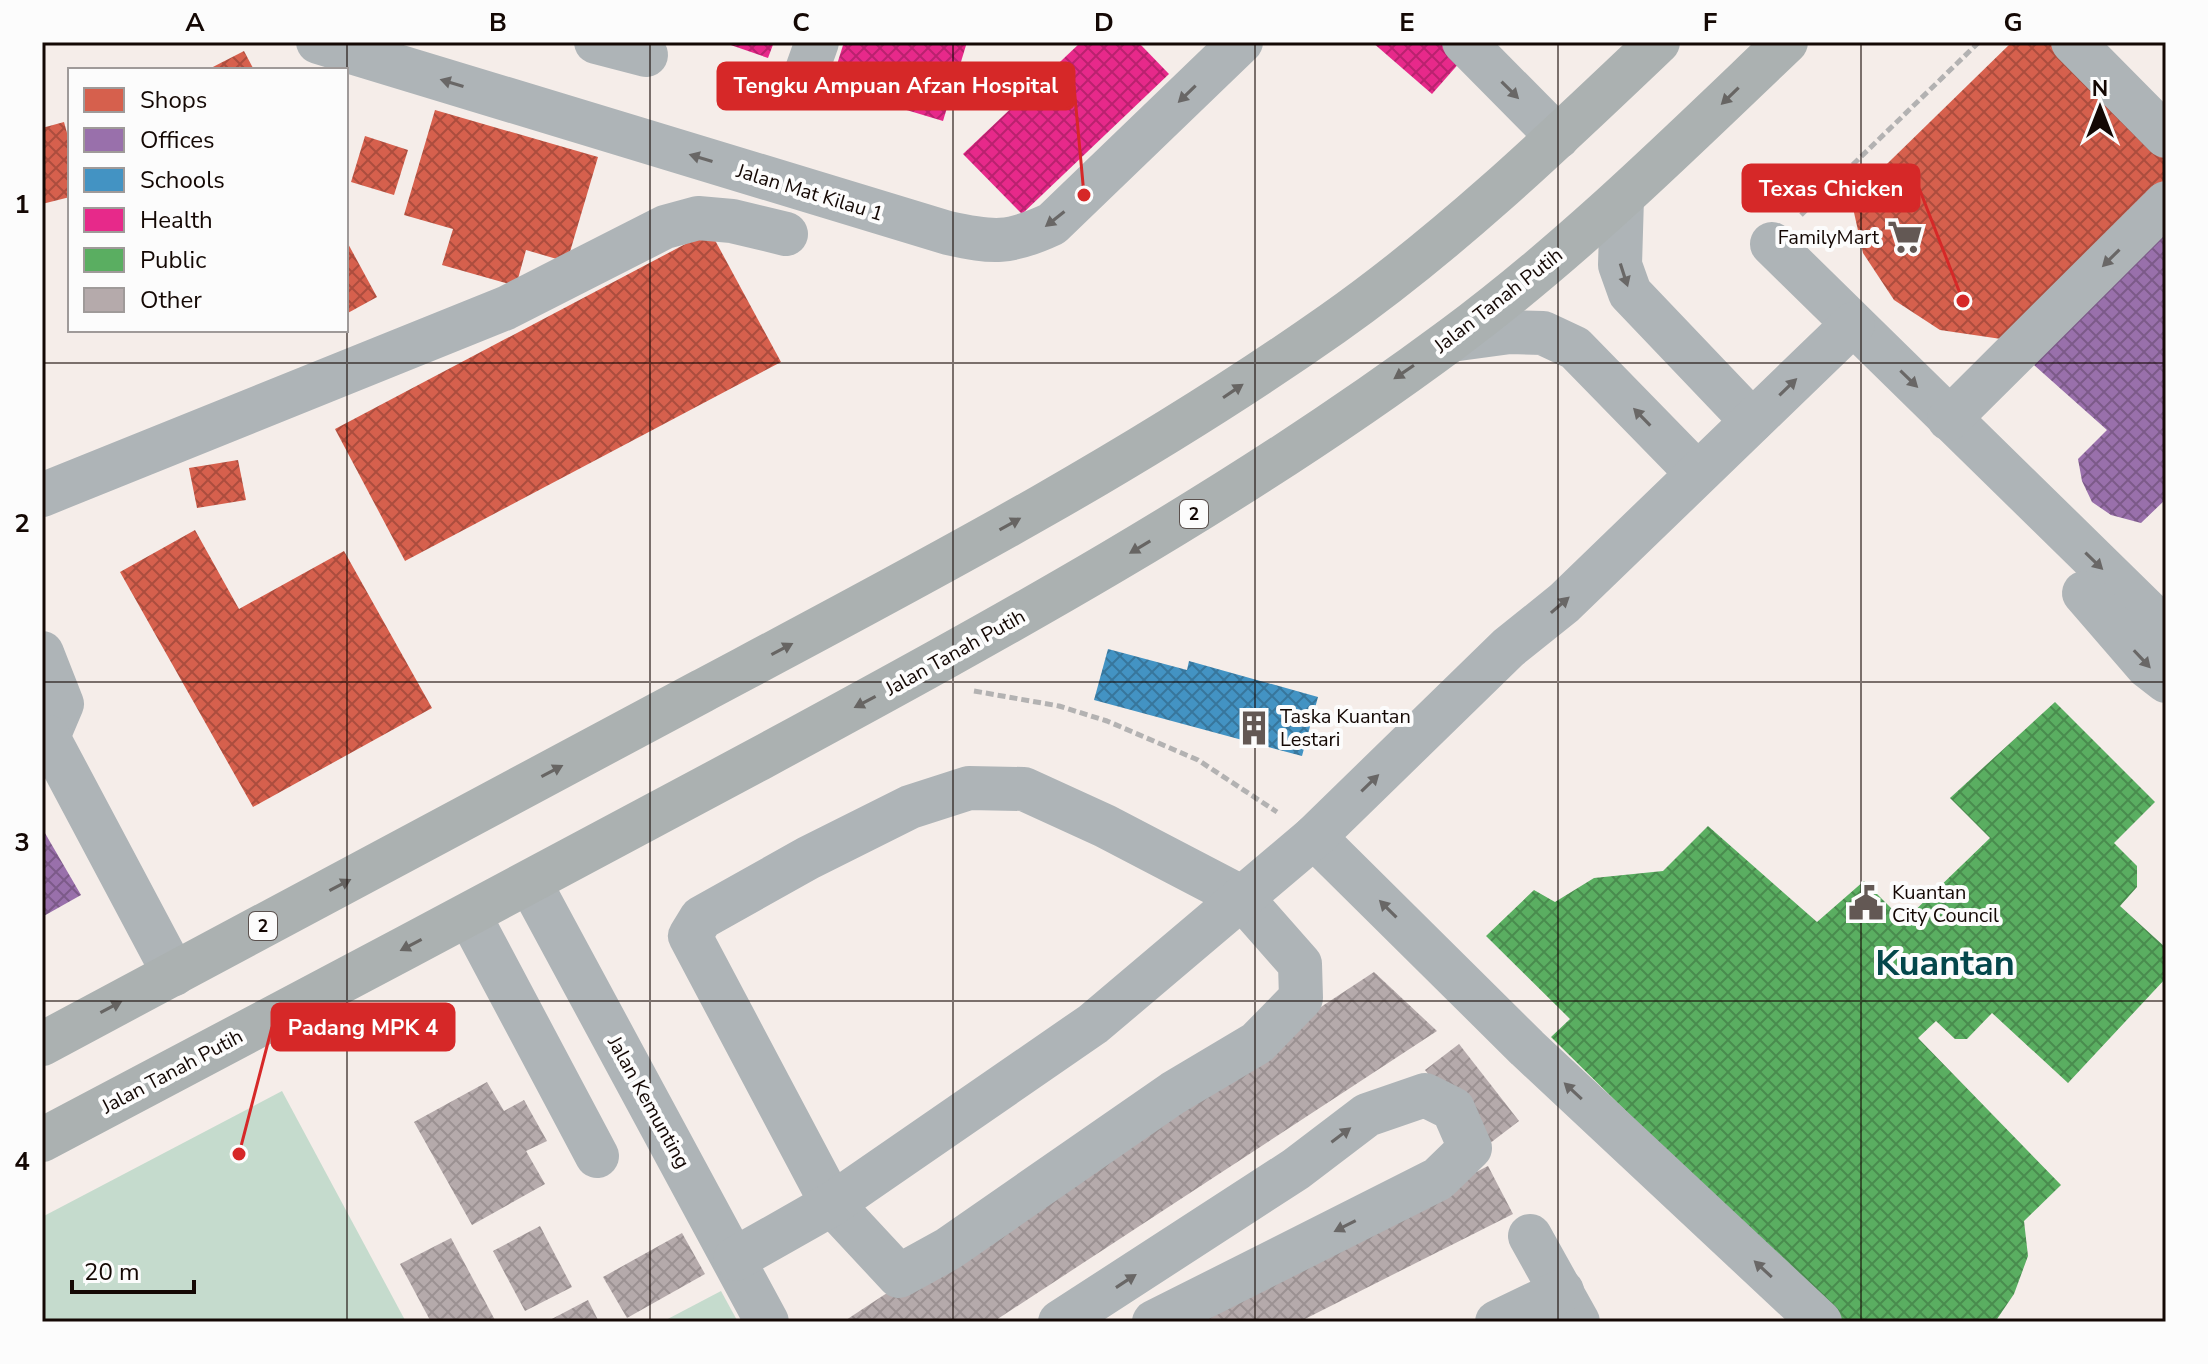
<svg xmlns="http://www.w3.org/2000/svg" width="2208" height="1364" font-family="'Nunito Sans',sans-serif">
<defs>
<pattern id="shops-cross-hatch" width="8" height="8" patternUnits="userSpaceOnUse" patternTransform="scale(2)"><rect width="8" height="8" fill="#d6604d"/><path d="M0 0l8 8M0 8l8-8" fill="none" stroke="#ac4d3e"/></pattern>
<pattern id="offices-cross-hatch" width="8" height="8" patternUnits="userSpaceOnUse" patternTransform="scale(2)"><rect width="8" height="8" fill="#9970ab"/><path d="M0 0l8 8M0 8l8-8" fill="none" stroke="#7c5a89"/></pattern>
<pattern id="schools-cross-hatch" width="8" height="8" patternUnits="userSpaceOnUse" patternTransform="scale(2)"><rect width="8" height="8" fill="#4393c3"/><path d="M0 0l8 8M0 8l8-8" fill="none" stroke="#37769c"/></pattern>
<pattern id="health-cross-hatch" width="8" height="8" patternUnits="userSpaceOnUse" patternTransform="scale(2)"><rect width="8" height="8" fill="#e7298a"/><path d="M0 0l8 8M0 8l8-8" fill="none" stroke="#ba216f"/></pattern>
<pattern id="public-cross-hatch" width="8" height="8" patternUnits="userSpaceOnUse" patternTransform="scale(2)"><rect width="8" height="8" fill="#5aae61"/><path d="M0 0l8 8M0 8l8-8" fill="none" stroke="#498c4e"/></pattern>
<pattern id="building-cross-hatch" width="8" height="8" patternUnits="userSpaceOnUse" patternTransform="scale(2)"><rect width="8" height="8" fill="#b5aaab"/><path d="M0 0l8 8M0 8l8-8" fill="none" stroke="#9b9192"/></pattern>
</defs>
<rect width="100%" height="100%" fill="#f5ede9"/>
<g fill="#c5dbcd">
<polygon points="282,1091 406,1322 42,1322 42,1217"/>
<polygon points="721,1291 738,1322 662,1322"/>
</g>
<g fill="url(#shops-cross-hatch)">
<polygon points="2012,42 2049,42 2166,160 2166,189 2008,340 1940,330 1894,300 1863,253 1851,199"/>
<polygon points="244,51 254,70 207,70"/>
<polygon points="435,110 598,157 567,262 526,250 516,286 442,265 453,229 404,215"/>
<polygon points="64,122 70,144 70,197 42,204 42,128"/>
<polygon points="365,136 408,150 394,195 351,182"/>
<polygon points="710,231 781,362 405,561 335,429"/>
<polygon points="346,240 377,297 346,314"/>
<polygon points="238,460 246,500 197,508 189,468"/>
<polygon points="195,530 239,609 344,551 432,708 253,807 120,572"/>
</g>
<g fill="url(#offices-cross-hatch)">
<polygon points="2166,218 2166,499 2141,523 2111,515 2092,502 2082,481 2078,459 2107,430 2026,358"/>
<polygon points="42,828 81,895 42,917"/>
</g>
<polygon fill="url(#schools-cross-hatch)" points="1108,649 1187,670 1189,661 1318,697 1302,756 1094,700"/>
<g fill="url(#health-cross-hatch)">
<polygon points="722,42 774,42 768,58"/>
<polygon points="844,42 967,42 943,121 830,87"/>
<polygon points="1081,42 1138,42 1169,74 1022,214 963,154"/>
<polygon points="1372,42 1439,42 1461,61 1432,94"/>
</g>
<polygon fill="url(#public-cross-hatch)" points="2055,702 2155,802 2114,843 2137,866 2137,887 2120,906 2166,948 2166,978 2068,1083 1992,1013 1967,1039 1955,1039 1936,1021 1918,1038 2061,1185 2024,1221 2028,1256 2014,1294 1995,1322 1839,1322 1551,1037 1570,1019 1486,936 1534,890 1555,902 1594,878 1663,871 1708,826 1817,922 1864,881 1904,921 1990,838 1950,798"/>
<g fill="url(#building-cross-hatch)">
<polygon points="1374,972 1437,1031 993,1322 843,1322"/>
<polygon points="1459,1044 1519,1121 1485,1147 1425,1070"/>
<polygon points="487,1082 504,1111 524,1100 547,1141 526,1151 545,1184 472,1225 414,1122"/>
<polygon points="1488,1166 1513,1214 1299,1322 1180,1322"/>
<polygon points="540,1226 572,1287 525,1311 493,1251"/>
<polygon points="682,1233 705,1274 627,1318 603,1277"/>
<polygon points="451,1238 496,1322 431,1322 400,1264"/>
<polygon points="588,1300 599,1322 546,1322"/>
</g>
<g fill="none" stroke-linecap="round" stroke-linejoin="round">
<g stroke="#b3b2b2" stroke-width="5" stroke-dasharray="8 4" stroke-linecap="butt">
<polyline points="1801,215 1979,42"/>
<polyline points="974,691 1059,706 1107,721 1198,760 1277,812"/>
</g>
<g stroke="#aeb4b7" stroke-width="44">
<path d="M 318,42 L 948,233 C 994,243 1009,244 1052,224 L 1241,42"/>
<polyline points="596,42 646,55"/>
<polyline points="1464,42 1558,137"/>
<polyline points="2073,42 2166,136"/>
<polyline points="807,70 817,42"/>
<polyline points="1622,198 1620,265 1630,293 1752,421"/>
<polyline points="1772,244 2166,630"/>
<polyline points="1451,340 1510,332 1543,333 1575,348 1697,473"/>
<polyline points="1949,419 2166,203"/>
<polyline points="42,495 506,308 665,227 698,218 732,221 786,234"/>
<polyline points="2084,593 2148,667 2166,681"/>
<polyline points="42,653 62,704 48,737"/>
<polyline points="42,740 48,737 174,974"/>
<polygon points="969,788 1024,789 1105,826 1241,897 1300,964 1301,998 1257,1043 1173,1093 948,1249 899,1276 832,1204 690,936 701,918 808,858 910,807"/>
<polyline points="1314,837 1527,1048 1820,1322"/>
<polyline points="530,883 767,1322"/>
<polyline points="469,915 597,1156"/>
<polyline points="1530,1236 1578,1322"/>
<polyline points="735,1259 832,1204 1093,1024 1314,837 1508,648 1564,603 1853,324"/>
<polyline points="1060,1322 1296,1169 1367,1115 1425,1095 1453,1109 1470,1148 1438,1179 1154,1322"/>
<polyline points="1497,1322 1562,1291"/>
</g>
<g stroke="#abb1b1" stroke-width="44">
<path d="M 42,1044 C 262,927 482,809 702,691 C 916,577 1133,464 1332,324 C 1450,241 1554,141 1658,42"/>
<path d="M 42,1140 C 281,1014 521,887 759,759 C 997,630 1234,501 1452,339 C 1572,250 1678,145 1786,42"/>
</g>
</g>
<defs><path id="oneway-solid" d="M-6-.8H1V-3.2L6.5 0L1 3.2V.8H-6Z" transform="scale(2)"/></defs>
<g fill="#696766">
<use href="#oneway-solid" transform="translate(452 83) rotate(-163)"/>
<use href="#oneway-solid" transform="translate(1510 90) rotate(45)"/>
<use href="#oneway-solid" transform="translate(1187 94) rotate(136)"/>
<use href="#oneway-solid" transform="translate(701 158) rotate(-163)"/>
<use href="#oneway-solid" transform="translate(1055 219) rotate(142)"/>
<use href="#oneway-solid" transform="translate(2111 258) rotate(135)"/>
<use href="#oneway-solid" transform="translate(1624 275) rotate(72)"/>
<use href="#oneway-solid" transform="translate(1909 379) rotate(44)"/>
<use href="#oneway-solid" transform="translate(1788 387) rotate(-44)"/>
<use href="#oneway-solid" transform="translate(1642 417) rotate(-134)"/>
<use href="#oneway-solid" transform="translate(2094 561) rotate(44)"/>
<use href="#oneway-solid" transform="translate(1560 605) rotate(-41)"/>
<use href="#oneway-solid" transform="translate(2142 659) rotate(47)"/>
<use href="#oneway-solid" transform="translate(1370 783) rotate(-44)"/>
<use href="#oneway-solid" transform="translate(1388 909) rotate(-135)"/>
<use href="#oneway-solid" transform="translate(1573 1091) rotate(-137)"/>
<use href="#oneway-solid" transform="translate(1341 1135) rotate(-37)"/>
<use href="#oneway-solid" transform="translate(1345 1226) rotate(153)"/>
<use href="#oneway-solid" transform="translate(1763 1269) rotate(-137)"/>
<use href="#oneway-solid" transform="translate(1126 1281) rotate(-33)"/>
</g>
<g fill="#676563">
<use href="#oneway-solid" transform="translate(1730 96) rotate(136)"/>
<use href="#oneway-solid" transform="translate(1404 372) rotate(146)"/>
<use href="#oneway-solid" transform="translate(1233 391) rotate(-34)"/>
<use href="#oneway-solid" transform="translate(1010 524) rotate(-29)"/>
<use href="#oneway-solid" transform="translate(1140 547) rotate(149)"/>
<use href="#oneway-solid" transform="translate(782 649) rotate(-28)"/>
<use href="#oneway-solid" transform="translate(865 702) rotate(152)"/>
<use href="#oneway-solid" transform="translate(552 771) rotate(-28)"/>
<use href="#oneway-solid" transform="translate(340 885) rotate(-28)"/>
<use href="#oneway-solid" transform="translate(411 945) rotate(152)"/>
<use href="#oneway-solid" transform="translate(111 1007) rotate(-28)"/>
</g>
<path fill="none" stroke="#140804" stroke-width="2" stroke-opacity="0.55" d="M 347,42 L 347,1322M 650,42 L 650,1322M 953,42 L 953,1322M 1255,42 L 1255,1322M 1558,42 L 1558,1322M 1861,42 L 1861,1322M 42,363 L 2166,363M 42,682 L 2166,682M 42,1001 L 2166,1001"/>
<defs>
<g id="supermarket-bare" transform="scale(2.76)"><path d="M-6-5.5h2.5l.6 2H6L4.5 2H-2.5L-4.4-4H-6ZM-1.5 3.2a1.3 1.3 0 1 0 .1 0ZM3 3.2a1.3 1.3 0 1 0 .1 0Z" fill="#635854" stroke="#fcfcfc" stroke-width="2.5" paint-order="stroke"/></g>
<g id="building-bare" transform="scale(2.76)"><path d="M-4-6H4V6H1V3H-1V6H-4ZM-2.5-4.3h1.7v1.8h-1.7ZM.8-4.3h1.7v1.8H.8ZM-2.5-1h1.7V.8h-1.7ZM.8-1h1.7V.8H.8Z" fill="#635854" stroke="#fcfcfc" stroke-width="2.5" paint-order="stroke"/></g>
<g id="civic-bare" transform="scale(2.76)"><path d="M-.6-6.5H3V-4.5H.6V-3L4-1V1h2V6H-6V1h2V-1L-.6-3ZM-1.2 2.5V6h2.4V2.5Z" fill="#635854" stroke="#fcfcfc" stroke-width="2.5" paint-order="stroke"/></g>
</defs>
<g fill-rule="evenodd">
<use href="#supermarket-bare" x="1905" y="237"/>
<use href="#building-bare" x="1254" y="728"/>
<use href="#civic-bare" x="1866" y="903"/>
</g>
<g text-anchor="middle" stroke-width="8" stroke-linejoin="round" paint-order="stroke">
<g fill="#fcfcfc" stroke="#5a514e" stroke-width="2">
<rect x="1180" y="500" width="28" height="28" rx="6"/>
<rect x="249" y="912" width="28" height="28" rx="6"/>
</g>
<g font-size="18" font-weight="bold" fill="#140804">
<text x="1194" y="520">2</text>
<text x="263" y="932">2</text>
</g>
<g font-size="20" fill="#140804" stroke="#fcfcfc">
<text transform="translate(810 192) rotate(17)" y="7">Jalan Mat Kilau 1</text>
<text transform="translate(1498 300) rotate(-38)" y="7">Jalan Tanah Putih</text>
<text transform="translate(955 652) rotate(-29)" y="7">Jalan Tanah Putih</text>
<text transform="translate(172 1071) rotate(-28)" y="7">Jalan Tanah Putih</text>
<text transform="translate(649 1102) rotate(61)" y="7">Jalan Kemunting</text>
</g>
<g font-size="20" fill="#140804" stroke="#fcfcfc" text-anchor="start">
<text x="1879" y="244" text-anchor="end">FamilyMart</text>
<text x="1280" y="723">Taska Kuantan<tspan x="1280" dy="23">Lestari</tspan></text>
<text x="1892" y="899">Kuantan<tspan x="1892" dy="23">City Council</tspan></text>
</g>
<g font-size="36" font-weight="bold" fill="#04474b" stroke="#fcfcfc">
<text x="1945" y="975">Kuantan</text>
</g>
</g>
<path fill="none" stroke="#d62828" stroke-width="3" d="M1084 195L1074 86M1963 301L1919 188M239 1154L272 1027"/>
<g fill="#d62828" stroke="#fcfcfc" stroke-width="3">
<circle cx="1084" cy="195" r="8"/>
<circle cx="1963" cy="301" r="8"/>
<circle cx="239" cy="1154" r="8"/>
</g>
<g fill="#d62828" stroke="#d62828" stroke-width="3">
<rect x="718" y="63" width="356" height="46" rx="8"/>
<rect x="1743" y="165" width="176" height="46" rx="8"/>
<rect x="272" y="1004" width="182" height="46" rx="8"/>
</g>
<g font-size="22" text-anchor="middle" font-weight="bold" fill="#fff">
<text x="896" y="93">Tengku Ampuan Afzan Hospital</text>
<text x="1831" y="196">Texas Chicken</text>
<text x="363" y="1035">Padang MPK 4</text>
</g>
<rect width="2208" height="1364" fill="none" stroke="#fcfcfc" stroke-width="88"/>
<rect x="68" y="68" width="280" height="264" fill="#fcfcfc" stroke="#9f9a99" stroke-width="2"/>
<rect x="84" y="88" width="40" height="24" fill="#d6604d" stroke="#9f9a99" stroke-width="2"/>
<text x="140" y="108" font-size="24" fill="#140804">Shops</text>
<rect x="84" y="128" width="40" height="24" fill="#9970ab" stroke="#9f9a99" stroke-width="2"/>
<text x="140" y="148" font-size="24" fill="#140804">Offices</text>
<rect x="84" y="168" width="40" height="24" fill="#4393c3" stroke="#9f9a99" stroke-width="2"/>
<text x="140" y="188" font-size="24" fill="#140804">Schools</text>
<rect x="84" y="208" width="40" height="24" fill="#e7298a" stroke="#9f9a99" stroke-width="2"/>
<text x="140" y="228" font-size="24" fill="#140804">Health</text>
<rect x="84" y="248" width="40" height="24" fill="#5aae61" stroke="#9f9a99" stroke-width="2"/>
<text x="140" y="268" font-size="24" fill="#140804">Public</text>
<rect x="84" y="288" width="40" height="24" fill="#b5aaab" stroke="#9f9a99" stroke-width="2"/>
<text x="140" y="308" font-size="24" fill="#140804">Other</text>
<g transform="translate(2100 108)" stroke="#fcfcfc" stroke-width="6" paint-order="stroke">
<path d="M0-6L14 30L0 20L-14 30Z" fill="#140804"/>
<text y="-12" font-size="22" font-weight="bold" text-anchor="middle" fill="#140804">N</text>
</g>
<path d="M72 1280v12h122v-12" fill="none" stroke="#140804" stroke-width="4"/>
<text x="84" y="1280" font-size="24" fill="#140804" stroke="#fcfcfc" stroke-width="6" paint-order="stroke">20 m</text>
<rect x="44" y="44" width="2120" height="1276" fill="none" stroke="#140804" stroke-width="3"/>
<g font-size="26" text-anchor="middle" font-weight="bold" fill="#140804">
<text x="195" y="31">A</text>
<text x="498" y="31">B</text>
<text x="801" y="31">C</text>
<text x="1104" y="31">D</text>
<text x="1407" y="31">E</text>
<text x="1710" y="31">F</text>
<text x="2013" y="31">G</text>
<text x="22" y="213">1</text>
<text x="22" y="532">2</text>
<text x="22" y="851">3</text>
<text x="22" y="1170">4</text>
</g>
</svg>
